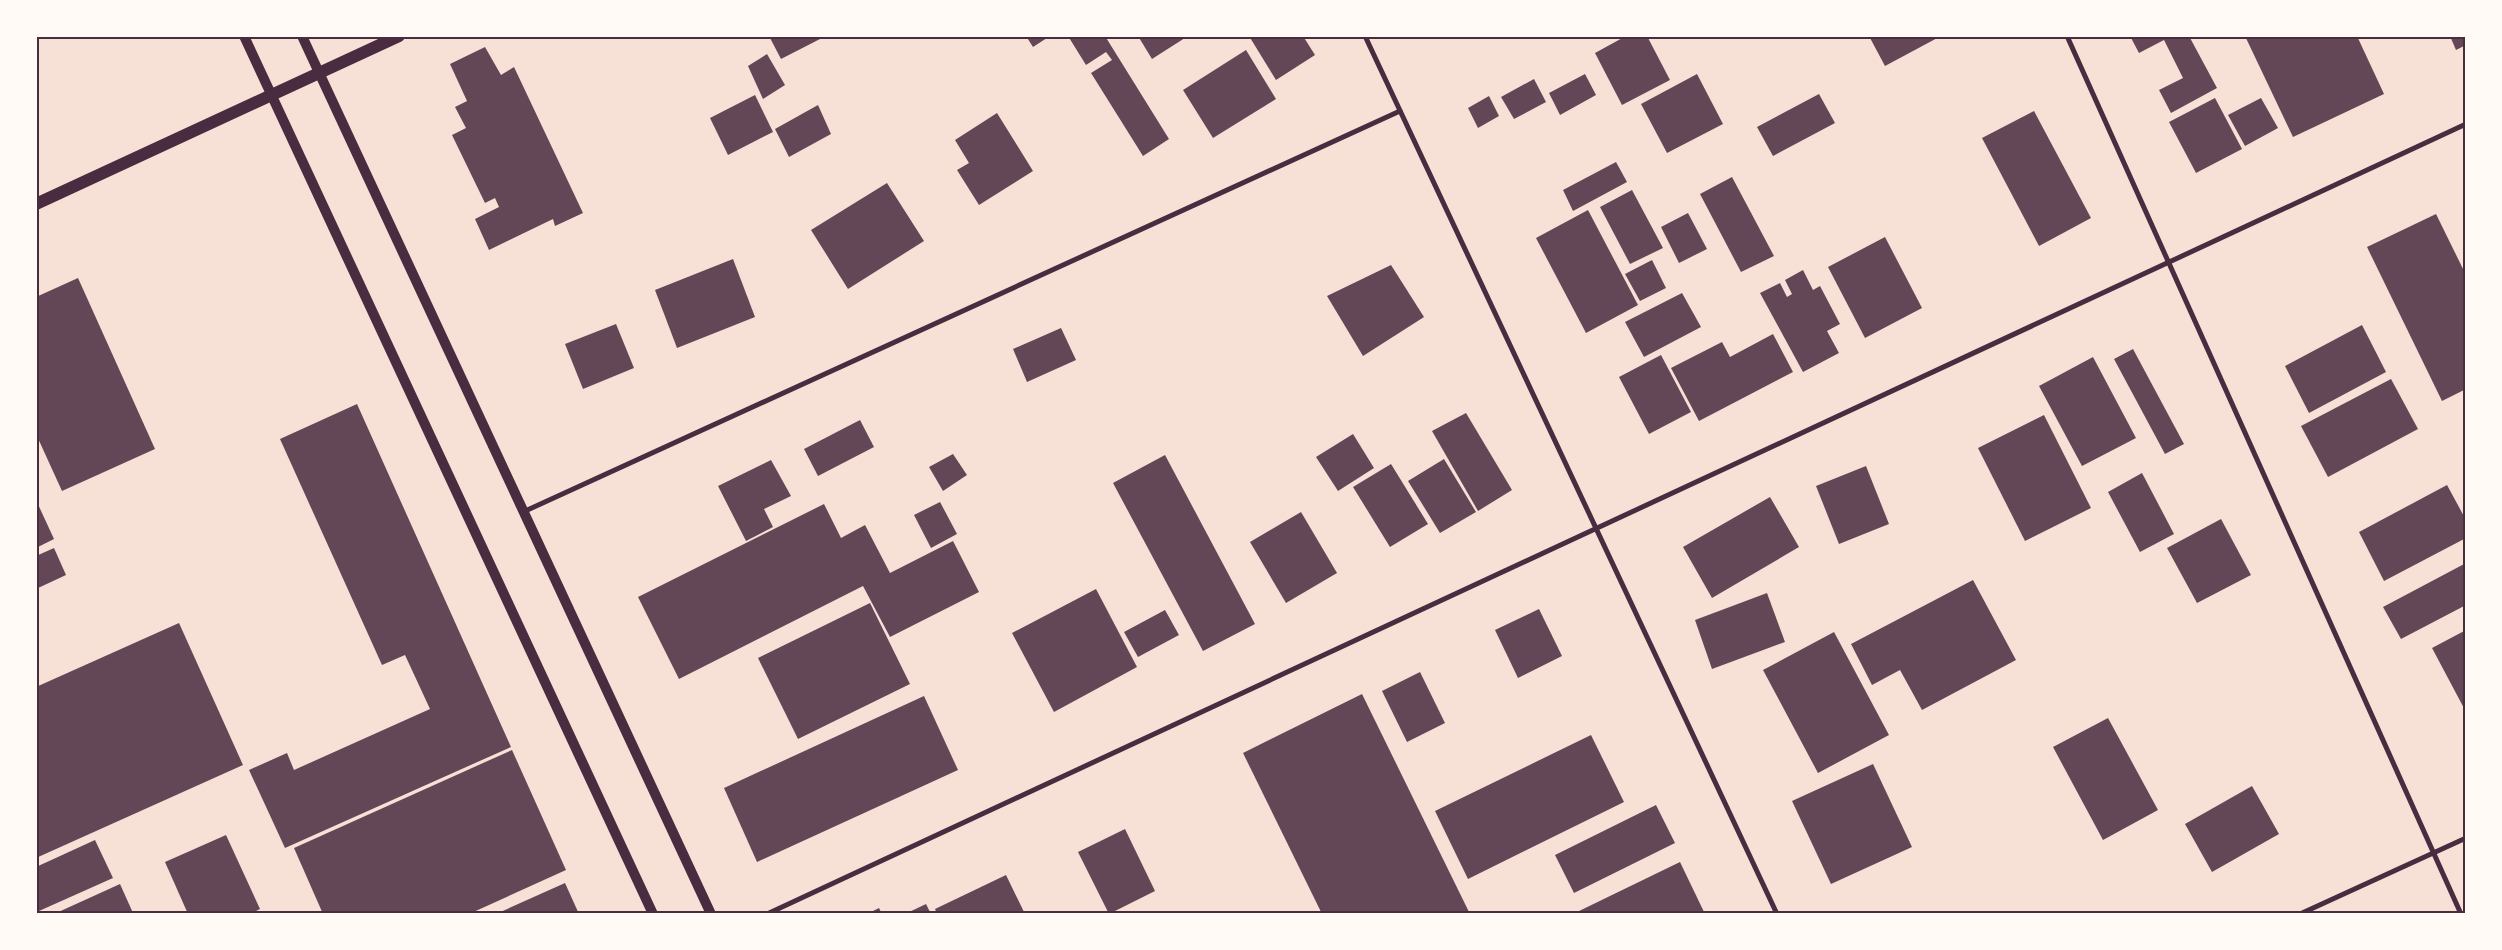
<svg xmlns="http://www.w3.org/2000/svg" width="2502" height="950" font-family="'Varela Round',sans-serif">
<rect width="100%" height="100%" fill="#f7e1d7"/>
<g fill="#644757">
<polygon points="769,36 821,36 822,38 781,59"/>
<polygon points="1026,36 1050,36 1033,47"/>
<polygon points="1068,36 1105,36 1169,139 1143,156 1091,73 1112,60 1106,52 1086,65"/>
<polygon points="1138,36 1188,36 1152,59"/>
<polygon points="1249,36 1303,36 1315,55 1276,80"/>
<polygon points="1626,36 1647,36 1670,80 1622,105 1595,53"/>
<polygon points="1869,36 1941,36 1885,66"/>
<polygon points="2130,36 2189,36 2217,88 2171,113 2159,90 2183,78 2164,40 2139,53"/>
<polygon points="2245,36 2357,36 2384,94 2293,137"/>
<polygon points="2450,36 2466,36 2466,45 2456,50"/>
<polygon points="485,47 501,75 514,67 583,213 555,226 553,219 489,250 475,219 499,207 495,198 485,203 452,135 466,128 455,107 467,101 450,64"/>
<polygon points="1246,50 1276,99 1213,138 1183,90"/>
<polygon points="767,54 785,85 763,99 748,66"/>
<polygon points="1585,74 1596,95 1560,115 1549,93"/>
<polygon points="1697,74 1723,124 1667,153 1641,104"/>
<polygon points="1534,79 1546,102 1514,119 1501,97"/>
<polygon points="1819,94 1835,123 1773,156 1757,127"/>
<polygon points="755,95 773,132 728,155 710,118"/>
<polygon points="1489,96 1499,116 1478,128 1468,108"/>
<polygon points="2215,98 2242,149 2196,173 2169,122"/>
<polygon points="2261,98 2278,128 2245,146 2228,115"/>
<polygon points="818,105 831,134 789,157 775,129"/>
<polygon points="2034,111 2091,218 2039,246 1982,138"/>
<polygon points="997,113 1033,171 979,205 957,170 969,163 955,140"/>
<polygon points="1616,162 1627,182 1573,211 1563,190"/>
<polygon points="1732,177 1774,256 1741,272 1700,194"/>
<polygon points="887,183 924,241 848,289 811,230"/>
<polygon points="1632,190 1663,248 1630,264 1600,207"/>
<polygon points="1588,210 1638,305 1586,333 1536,238"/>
<polygon points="1688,213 1707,249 1679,263 1661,227"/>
<polygon points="2436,214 2466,275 2466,389 2442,401 2367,247"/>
<polygon points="1885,237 1922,308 1865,338 1828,267"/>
<polygon points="733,259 755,317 677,348 655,290"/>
<polygon points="1652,260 1666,288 1640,301 1625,274"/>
<polygon points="1391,265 1424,317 1363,356 1327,296"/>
<polygon points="1803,270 1813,290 1820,286 1840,324 1827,331 1839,353 1803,372 1760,293 1780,283 1787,297 1792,294 1785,280"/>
<polygon points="78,278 155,449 62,491 36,434 36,297"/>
<polygon points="1682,293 1701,327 1644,357 1625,322"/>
<polygon points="616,324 634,368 583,389 565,344"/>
<polygon points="2362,325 2386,372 2309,413 2285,366"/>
<polygon points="1061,328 1076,360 1027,382 1013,349"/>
<polygon points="1773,334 1793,372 1699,421 1671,368 1722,342 1730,357"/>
<polygon points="2133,349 2184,444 2165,454 2114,359"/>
<polygon points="1661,355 1691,412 1649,434 1619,377"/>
<polygon points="2093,357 2136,438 2082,466 2039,386"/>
<polygon points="2391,379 2418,429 2328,477 2301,426"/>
<polygon points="357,404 511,747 285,848 249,770 287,753 294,770 430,709 405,655 382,665 280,439"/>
<polygon points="1466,413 1512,490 1478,511 1432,431"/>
<polygon points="2044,415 2091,508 2025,541 1978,448"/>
<polygon points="860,420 874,447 818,476 804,449"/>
<polygon points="1353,434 1374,468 1338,491 1316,457"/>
<polygon points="953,454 967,475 943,491 929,467"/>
<polygon points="1165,455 1255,624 1203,651 1113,483"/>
<polygon points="1444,459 1476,512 1440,533 1408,481"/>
<polygon points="771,460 791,496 764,509 773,527 746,541 718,486"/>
<polygon points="1391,464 1428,524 1390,547 1353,487"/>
<polygon points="1866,466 1889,524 1839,544 1816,486"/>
<polygon points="2142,473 2174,534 2140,552 2108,492"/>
<polygon points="2447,485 2466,520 2466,538 2384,581 2359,532"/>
<polygon points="1770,497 1799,547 1712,598 1683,547"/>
<polygon points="36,500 54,539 36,548"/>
<polygon points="940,502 957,534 931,548 914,515"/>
<polygon points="824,504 841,538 865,525 890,573 953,541 979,592 890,637 863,586 679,679 638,597"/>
<polygon points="1301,512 1337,573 1286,603 1250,542"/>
<polygon points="2221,519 2251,575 2197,603 2167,548"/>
<polygon points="54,548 66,575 36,589 36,556"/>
<polygon points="2466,563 2466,605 2401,639 2383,607"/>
<polygon points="1973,580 2016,660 1922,710 1900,670 1872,685 1851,644"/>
<polygon points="1096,589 1137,667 1054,712 1012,633"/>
<polygon points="1767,593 1785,642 1712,669 1695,620"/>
<polygon points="870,603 910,684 798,739 758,658"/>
<polygon points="1539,609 1562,656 1518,678 1495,630"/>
<polygon points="1165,610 1179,635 1138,657 1124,632"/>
<polygon points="179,623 243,765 36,858 36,687"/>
<polygon points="2466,630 2466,712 2432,648"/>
<polygon points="1834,632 1889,735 1818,773 1763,670"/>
<polygon points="1420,672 1445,723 1407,742 1382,691"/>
<polygon points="1362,694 1470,914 1322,914 1243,753"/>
<polygon points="924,696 958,770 757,862 724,788"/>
<polygon points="2108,718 2158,810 2103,840 2053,747"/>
<polygon points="1591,735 1624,802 1468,879 1435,811"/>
<polygon points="512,750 566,870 469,914 323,914 294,848"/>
<polygon points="1873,764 1912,847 1831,884 1792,801"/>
<polygon points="2252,786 2279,834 2212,872 2185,824"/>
<polygon points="1656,805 1675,843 1574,893 1555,855"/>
<polygon points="1125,829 1155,891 1109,914 1078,852"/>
<polygon points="226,835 260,909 250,914 188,914 165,862"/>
<polygon points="95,840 113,878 39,911 36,905 36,867"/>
<polygon points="1680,862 1705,914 1578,914 1577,912"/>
<polygon points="1006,875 1025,914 937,914 935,909"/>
<polygon points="565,883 579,914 496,914"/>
<polygon points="120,884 133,913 54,914"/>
<polygon points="926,904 931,914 905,914"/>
<polygon points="879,908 882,914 867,914"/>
</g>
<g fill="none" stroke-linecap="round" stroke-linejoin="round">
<g stroke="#4a2c40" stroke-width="5">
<polyline points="1365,36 1777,914"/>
<polyline points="2067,36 2461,914"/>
<polyline points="523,512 1400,111"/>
<polyline points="767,914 2466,124"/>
<polyline points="2300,914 2466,838"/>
</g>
<g stroke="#4a2c40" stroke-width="10">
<polyline points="244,36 653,914"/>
<polyline points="302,36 711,914"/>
</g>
<polyline stroke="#4a2c40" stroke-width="12" points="36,204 399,36"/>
</g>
<rect width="2502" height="950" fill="none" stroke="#fffaf5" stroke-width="75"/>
<rect x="38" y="38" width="2426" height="874" fill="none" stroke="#4a2c40" stroke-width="2"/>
</svg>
